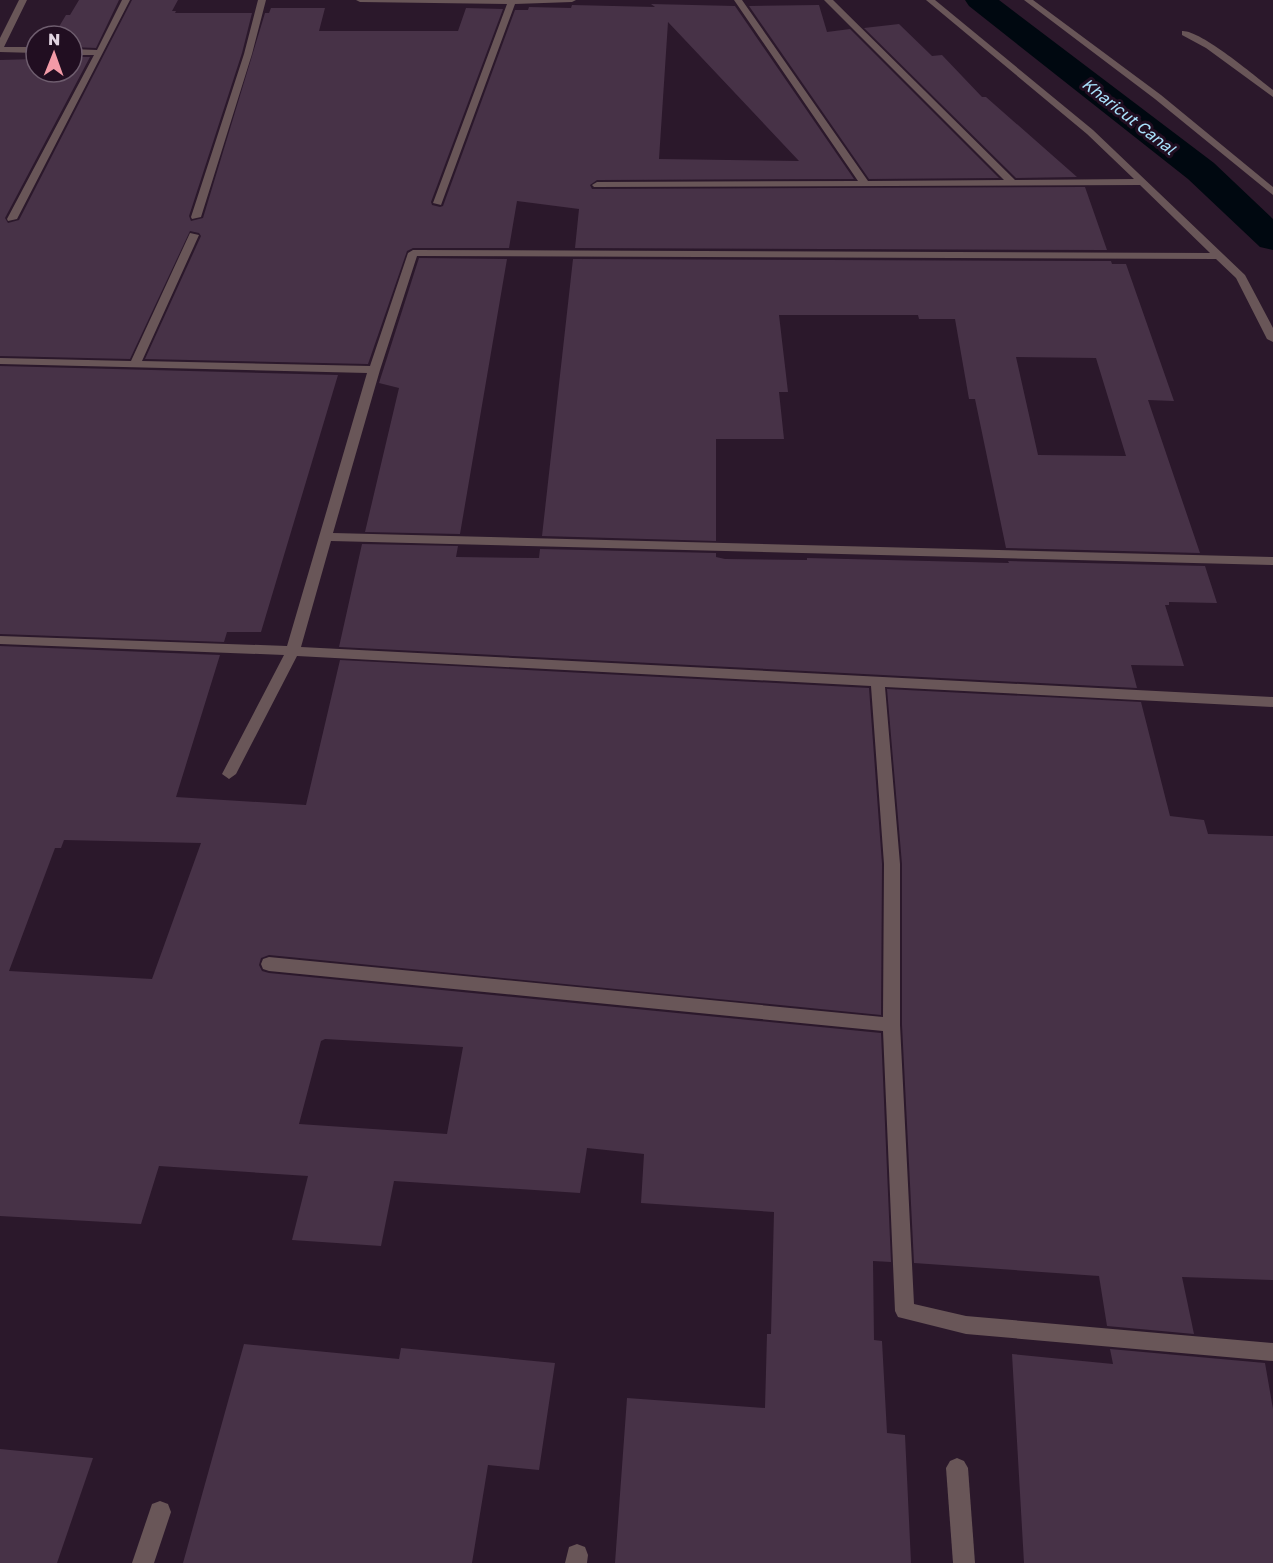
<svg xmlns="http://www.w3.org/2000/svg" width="1273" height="1563" font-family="'Golos Text',sans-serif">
<rect width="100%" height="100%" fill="#2b182b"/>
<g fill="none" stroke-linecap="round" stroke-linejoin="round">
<polygon fill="#000810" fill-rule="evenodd" points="965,0 999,0 1214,163 1273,219 1273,250 1260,247 1188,179 969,6"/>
</g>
<g fill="#473247" fill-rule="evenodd">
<polygon points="79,0 119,0 96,48 72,47 72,36 50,36 54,30 57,30 66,15 70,15"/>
<path d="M 132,0 L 178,0 L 172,11 L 176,11 L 175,13 L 252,13 L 242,53 L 189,216 L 191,221 L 203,218 L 265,13 L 269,13 L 271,8 L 325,8 L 319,31 L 458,31 L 466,8 L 503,9 L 431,202 L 432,205 L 440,207 L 443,206 L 515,10 L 528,10 L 529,7 L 571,8 L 572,5 L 655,7 L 651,4 L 735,6 L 854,179 L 597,180 L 590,185 L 592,189 L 1085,187 L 1107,250 L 575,248 L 579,209 L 517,201 L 509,248 L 413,248 L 407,251 L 368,364 L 145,359 L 201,236 L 199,233 L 190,231 L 130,359 L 0,356 L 0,60 L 36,59 L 36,72 L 72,72 L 72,57 L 90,57 L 5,218 L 8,223 L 19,220 ZM 668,22 L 799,161 L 659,159 Z"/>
<polygon points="819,5 827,32 850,29 999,178 869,179 749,6"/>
<polygon points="899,24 932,56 942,55 982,97 986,97 1077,177 1016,178 864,28"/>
<polygon points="419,258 507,259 460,534 365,532 399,388 379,383"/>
<path d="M 573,259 L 1111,261 L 1112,264 L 1126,264 L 1174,401 L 1148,400 L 1200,553 L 1006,548 L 975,399 L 969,399 L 955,319 L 919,319 L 918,315 L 779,315 L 788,392 L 779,392 L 784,439 L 716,439 L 716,541 L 542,536 ZM 1016,357 L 1096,358 L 1126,456 L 1038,455 Z"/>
<polygon points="0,366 338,375 261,632 227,632 224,642 0,634"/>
<polygon points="362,544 458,546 456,557 539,558 540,549 716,553 716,557 725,559 807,560 807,558 1009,563 1008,561 1205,566 1217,603 1169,602 1169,605 1165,605 1184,666 1131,665 1137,688 339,647"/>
<path d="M 0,646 L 220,655 L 176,797 L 306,805 L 340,660 L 869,688 L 882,864 L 881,1015 L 269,955 L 261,958 L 259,965 L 262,971 L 269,973 L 881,1033 L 891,1262 L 873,1261 L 874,1340 L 882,1341 L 887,1433 L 905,1435 L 911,1563 L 615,1563 L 627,1398 L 765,1408 L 767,1334 L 771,1334 L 774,1212 L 641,1203 L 644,1154 L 587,1148 L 580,1193 L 394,1181 L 381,1246 L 292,1240 L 308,1176 L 159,1166 L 141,1224 L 0,1216 ZM 64,840 L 201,843 L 152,979 L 9,971 L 55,848 L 61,848 ZM 325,1039 L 463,1047 L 447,1134 L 299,1124 L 321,1041 Z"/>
<polygon points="887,689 1141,702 1170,816 1204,820 1208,834 1273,836 1273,1280 1182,1277 1194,1334 1107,1326 1099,1276 914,1263 902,1025 902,864"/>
<polygon points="244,1344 399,1359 401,1348 555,1363 539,1470 488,1465 472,1563 183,1563"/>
<polygon points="1110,1349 1265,1363 1273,1409 1273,1563 1024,1563 1012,1354 1113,1364"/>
<polygon points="0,1449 93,1458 57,1563 0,1563"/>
</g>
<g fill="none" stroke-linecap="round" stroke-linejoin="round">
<g fill="#695658" fill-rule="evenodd">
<polygon points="19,0 27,0 4,47 36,47 36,53 0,52 0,38"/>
<polygon points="122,0 130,0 17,219 8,221 7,219 94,55 72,55 72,49 97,50"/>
<polygon points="258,0 266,0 252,54 201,217 192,219 191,217 244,54"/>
<polygon points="356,0 576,0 572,2 515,4 441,205 433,203 507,4 360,2"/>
<polygon points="734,0 742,0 868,181 1004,180 824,0 833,0 1015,180 1134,179 1087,134 926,0 935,0 1093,130 1245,275 1273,328 1273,342 1267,339 1236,278 1216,259 417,256 380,370 333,533 1273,557 1273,565 331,541 301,647 1273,697 1273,707 885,687 900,864 900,1025 914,1304 966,1316 1273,1343 1273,1361 966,1334 898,1317 895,1311 883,1031 269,971 263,969 261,964 263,959 269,957 883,1017 884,864 871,686 297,656 236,774 229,779 222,774 284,655 0,644 0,636 287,646 367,373 0,364 0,358 131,361 190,233 199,235 142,361 370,366 408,253 413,250 1210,253 1140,185 594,187 592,185 597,182 858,181"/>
<polygon points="1024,0 1033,0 1161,95 1273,187 1273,195 1155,99"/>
<path d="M 1182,31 C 1201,30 1256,77 1273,90 L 1273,97 L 1206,48 L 1182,35 Z"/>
<polygon points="957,1458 964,1461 968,1468 975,1563 953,1563 946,1468 950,1461"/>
<polygon points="160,1501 168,1504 171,1512 154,1563 132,1563 152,1504"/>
<polygon points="577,1544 585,1547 588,1555 587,1563 565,1563 569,1547"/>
</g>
</g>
<g text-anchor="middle" stroke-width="6" stroke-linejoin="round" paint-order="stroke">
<g font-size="16" font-style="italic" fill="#a9e2fc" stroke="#210e21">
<text transform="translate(1129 116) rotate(38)" y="6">Kharicut Canal</text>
</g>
</g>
<g transform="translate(54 54) rotate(1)"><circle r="28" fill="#210e21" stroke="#6e5d6e" stroke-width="1.5"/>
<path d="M0-4.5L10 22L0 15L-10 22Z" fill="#f39aa7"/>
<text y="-9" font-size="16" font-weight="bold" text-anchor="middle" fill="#e1d4e1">N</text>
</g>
</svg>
